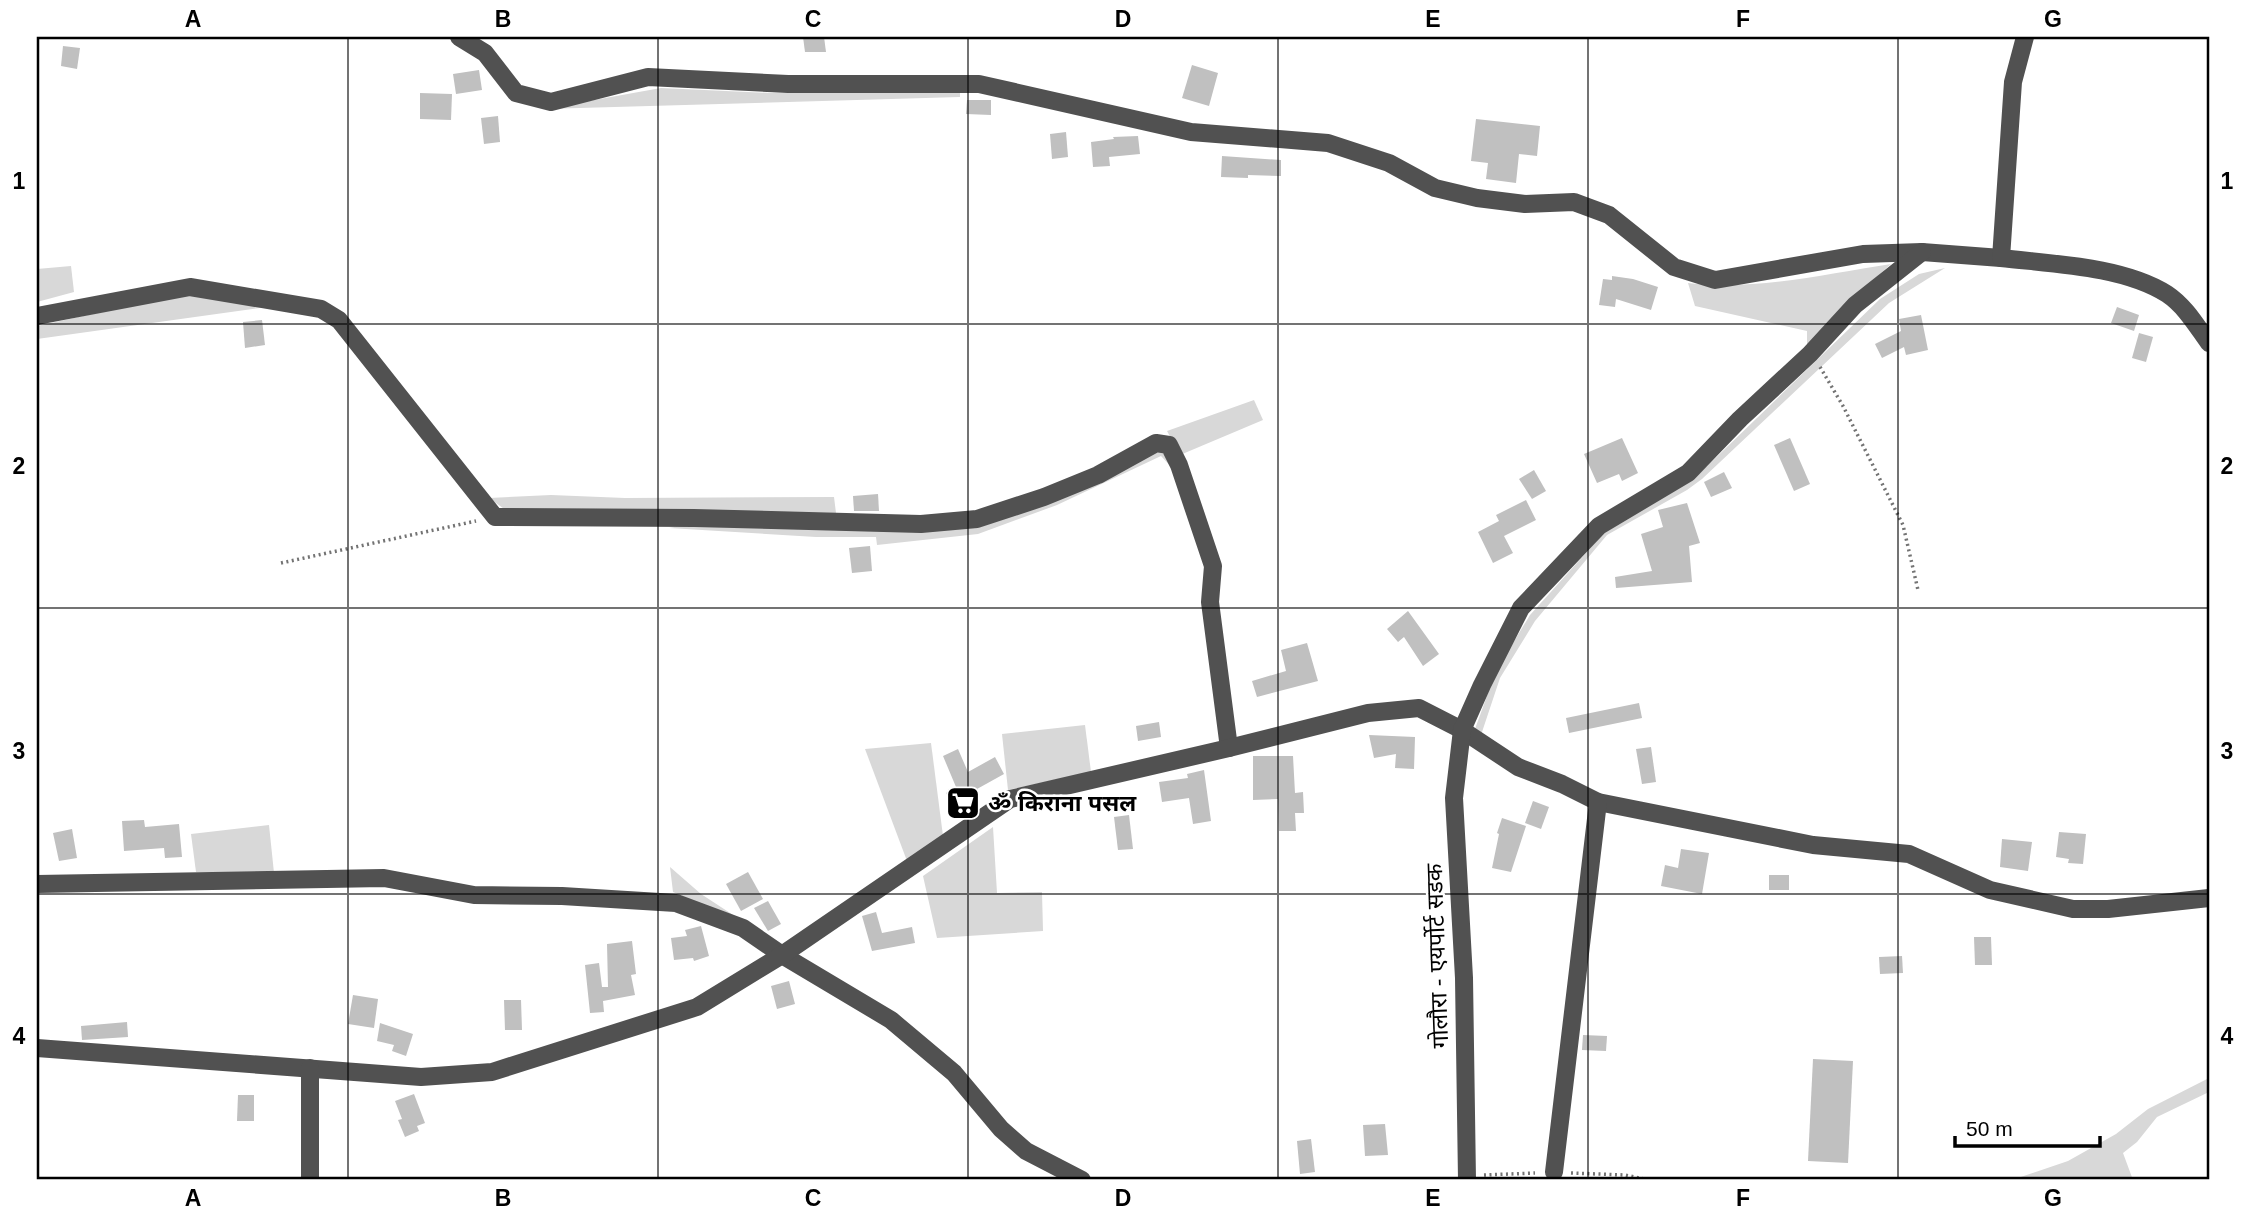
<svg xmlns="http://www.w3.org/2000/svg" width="2246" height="1217" font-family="Arial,'Noto Sans Devanagari',sans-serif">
<rect width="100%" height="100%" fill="#fff"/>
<g fill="#d8d8d8">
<polygon points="661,88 771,93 960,93 960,97 544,109"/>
<path d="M 1891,264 L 1852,299 L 1807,349 L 1807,331 L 1695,306 L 1688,283 C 1755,291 1825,274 1891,264 Z"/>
<polygon points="71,266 74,292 37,302 37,269"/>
<polygon points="1945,268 1889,303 1702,479 1687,490 1607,535 1535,621 1500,678 1481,735 1475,729 1496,671 1530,615 1604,533 1699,474 1880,299 1919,274"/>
<polygon points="190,293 274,306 37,339 37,326"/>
<polygon points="1254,400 1263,420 1180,455 1167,431"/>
<polygon points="1155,448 1167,451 1174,470 1161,456 1057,505 978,534 877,545 876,537 816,537 669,528 692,524 978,525"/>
<polygon points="551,495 625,498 834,497 836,513 507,511 489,498"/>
<polygon points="1085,725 1091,772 1008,790 1002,734"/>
<polygon points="931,743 943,836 907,861 865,749"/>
<polygon points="269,825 274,873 196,872 191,834"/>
<polygon points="993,827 997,893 1042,892 1043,931 937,938 923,876"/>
<polygon points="670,867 701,894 747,924 673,892"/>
<polygon points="2209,1078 2209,1092 2157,1117 2137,1142 2123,1153 2133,1180 2012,1180 2068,1161 2116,1134 2148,1109"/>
</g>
<g fill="#c0c0c0">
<polygon points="803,37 824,37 826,52 805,52"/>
<polygon points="63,46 80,48 77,69 61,66"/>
<polygon points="1192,65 1218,73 1209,106 1182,98"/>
<polygon points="479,70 482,90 456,94 453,74"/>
<polygon points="420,93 452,94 451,120 420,119"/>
<polygon points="967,100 991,100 991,115 966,114"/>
<polygon points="498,116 500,142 484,144 481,118"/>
<polygon points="1476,119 1540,126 1537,156 1519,154 1516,183 1486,179 1488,163 1471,161"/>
<polygon points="1066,132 1068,157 1052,159 1050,134"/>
<polygon points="1138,136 1140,154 1109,157 1110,166 1093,167 1091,142 1114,139 1113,137"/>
<polygon points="1222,156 1281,160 1281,176 1248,175 1248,178 1221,177"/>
<polygon points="1612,276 1633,279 1658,287 1651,310 1616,299 1615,307 1599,305 1603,279 1612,280"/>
<polygon points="2117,307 2139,315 2134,331 2111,323"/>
<polygon points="1921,315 1928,350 1906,355 1904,347 1882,358 1875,344 1901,331 1899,319"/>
<polygon points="262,320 265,345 245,348 243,322"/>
<polygon points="2139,333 2153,337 2146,362 2132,358"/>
<polygon points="1622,438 1638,473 1622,481 1619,474 1597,483 1584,454"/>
<polygon points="1790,438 1810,484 1794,491 1774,445"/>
<polygon points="1534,470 1546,491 1532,499 1519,479"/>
<polygon points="1724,472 1732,488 1711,497 1704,482"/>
<polygon points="878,494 879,511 854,511 853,496"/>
<polygon points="1526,500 1536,520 1504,536 1513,553 1493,563 1478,532 1499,521 1496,515"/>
<polygon points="1687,503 1700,543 1689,546 1692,582 1616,588 1615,577 1652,571 1641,534 1663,527 1658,510"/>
<polygon points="870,546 872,571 852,573 849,548"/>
<polygon points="1408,611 1439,654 1423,666 1404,637 1398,642 1387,629"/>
<polygon points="1307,643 1318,681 1257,697 1252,681 1286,671 1281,650"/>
<polygon points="1639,703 1642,718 1569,733 1566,718"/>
<polygon points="1159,722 1161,737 1138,741 1136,726"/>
<polygon points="1369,735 1415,737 1414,769 1395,768 1396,754 1374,758"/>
<polygon points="1651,747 1656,782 1642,784 1636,749"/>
<polygon points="958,749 968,772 995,757 1004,774 968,794 969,797 953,806 946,793 956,787 943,756"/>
<polygon points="1253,756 1293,756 1295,793 1303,792 1304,813 1295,813 1296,831 1279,831 1278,799 1253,800"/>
<polygon points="1204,770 1211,821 1193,824 1189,798 1162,802 1159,782 1188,778 1187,774"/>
<polygon points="1533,801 1549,807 1541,829 1525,823"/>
<polygon points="1129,815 1133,849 1118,850 1114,817"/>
<polygon points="1502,818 1526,826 1511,872 1492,868 1499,834 1497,833"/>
<polygon points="144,820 145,827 179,824 182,857 165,858 164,848 124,851 122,821"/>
<polygon points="72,829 77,858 59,861 53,833"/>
<polygon points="2059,832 2086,834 2083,864 2068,863 2069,859 2056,857"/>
<polygon points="2002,839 2032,842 2028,871 2000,867"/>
<polygon points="1681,849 1709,853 1702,894 1661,886 1665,865 1678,868"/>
<polygon points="748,872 763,899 741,911 726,884"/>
<rect x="1769" y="875" width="20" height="15"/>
<polygon points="768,901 781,924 768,931 754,908"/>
<polygon points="876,912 882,933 912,927 915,943 872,951 862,916"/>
<polygon points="701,926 709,956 694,961 693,958 674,960 671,938 687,936 685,930"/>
<polygon points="1974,937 1991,937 1992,965 1975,965"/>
<polygon points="632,941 636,974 631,975 635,995 603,1001 604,1012 590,1013 585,965 599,963 602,987 608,987 607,944"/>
<polygon points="1902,956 1903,973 1880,974 1879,957"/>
<polygon points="789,981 795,1004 777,1009 771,986"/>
<polygon points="353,995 378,999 374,1028 348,1024"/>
<polygon points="504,1000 521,1000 522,1030 505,1030"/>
<polygon points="127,1022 128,1037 82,1040 81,1026"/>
<polygon points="380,1023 413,1034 406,1056 392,1051 394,1045 377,1041"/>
<polygon points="1583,1035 1607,1036 1606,1051 1582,1050"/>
<polygon points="1813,1059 1853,1061 1848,1163 1808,1161"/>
<polygon points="414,1094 425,1123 417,1126 419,1131 405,1137 398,1120 402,1119 395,1101"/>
<polygon points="238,1095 254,1095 254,1121 237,1121"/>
<polygon points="1385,1124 1388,1155 1365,1156 1363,1125"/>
<polygon points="1311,1139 1315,1172 1300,1174 1297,1141"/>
</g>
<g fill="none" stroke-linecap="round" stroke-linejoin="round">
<g stroke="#737373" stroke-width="3.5" stroke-dasharray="2 3.5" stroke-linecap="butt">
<polyline points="1820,367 1843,406 1903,525 1918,590"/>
<polyline points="281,563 476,521"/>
<polyline points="1571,1173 1625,1175 1649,1180"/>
<polyline points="1484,1175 1535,1173"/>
</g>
<g stroke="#515151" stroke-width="18">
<polyline points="459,37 485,53 516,93 551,102 648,77 788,84 979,84 1191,132 1328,143 1389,163 1435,188 1477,198 1525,204 1574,202 1609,215 1674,267 1715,280 1863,254 1922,252 2001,258"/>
<path d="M 2025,37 L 2013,82 L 2001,258 C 2052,264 2123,266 2167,294 C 2185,306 2196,325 2209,343"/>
<polyline points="37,316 190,287 321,309 339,320 495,517 694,518 921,524 977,519 1044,497 1098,475 1156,443 1169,445 1179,465 1213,566 1210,602 1229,748"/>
<polyline points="37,884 384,878 474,895 562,896 676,903 743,928 782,955 891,1020 954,1073 1001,1129 1026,1151 1082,1180"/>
<polyline points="37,1048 421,1077 492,1072 697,1007 782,955 1010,799 1229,748 1368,713 1419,708 1462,730 1518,767 1562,784 1598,802 1813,845 1909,854 1990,890 2073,909 2108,909 2209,898"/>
<polyline points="1554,1172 1598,802"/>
<polyline points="310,1180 310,1068"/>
<polyline points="1467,1180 1464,978 1454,798 1462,730 1482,685 1521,608 1599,526 1688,473 1740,419 1810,354 1855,305 1922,252"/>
</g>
</g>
<path fill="none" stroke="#000" stroke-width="2" stroke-opacity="0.55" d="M 348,37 L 348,1180M 658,37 L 658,1180M 968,37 L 968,1180M 1278,37 L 1278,1180M 1588,37 L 1588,1180M 1898,37 L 1898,1180M 37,324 L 2209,324M 37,608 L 2209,608M 37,894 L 2209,894"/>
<defs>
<g id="supermarket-square" transform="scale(1.75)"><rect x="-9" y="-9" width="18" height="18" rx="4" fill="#000" stroke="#fff"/><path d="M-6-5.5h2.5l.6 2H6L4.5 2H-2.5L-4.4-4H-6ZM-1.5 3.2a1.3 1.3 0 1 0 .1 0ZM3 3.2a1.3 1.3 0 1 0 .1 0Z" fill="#fff"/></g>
</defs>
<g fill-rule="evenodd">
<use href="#supermarket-square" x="963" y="803"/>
</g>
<g text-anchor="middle" stroke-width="5" stroke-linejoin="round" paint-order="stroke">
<g font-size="23" font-weight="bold" fill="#000" stroke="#fff" text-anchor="start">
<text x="988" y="811">ॐ किराना पसल</text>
</g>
<g font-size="23" fill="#000" stroke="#fff">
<text transform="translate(1437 956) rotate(-92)" y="8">गोलौरा - एयर्पोर्ट सडक</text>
</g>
</g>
<rect width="2246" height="1217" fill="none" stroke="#ffffff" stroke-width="77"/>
<path d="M1955 1136v10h145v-10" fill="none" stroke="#000000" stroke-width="3.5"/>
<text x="1966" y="1136" font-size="21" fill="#000000" stroke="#ffffff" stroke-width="5" paint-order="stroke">50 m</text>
<rect x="38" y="38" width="2170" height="1140" fill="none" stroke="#000" stroke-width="2.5"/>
<g font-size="23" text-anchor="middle" font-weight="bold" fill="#000">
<text x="193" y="27">A</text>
<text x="503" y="27">B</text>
<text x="813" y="27">C</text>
<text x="1123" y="27">D</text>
<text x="1433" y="27">E</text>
<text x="1743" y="27">F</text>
<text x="2053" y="27">G</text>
<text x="19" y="189">1</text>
<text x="2227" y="189">1</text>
<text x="19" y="474">2</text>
<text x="2227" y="474">2</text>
<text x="19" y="759">3</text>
<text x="2227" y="759">3</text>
<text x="19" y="1044">4</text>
<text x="2227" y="1044">4</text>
<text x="193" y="1206">A</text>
<text x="503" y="1206">B</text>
<text x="813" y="1206">C</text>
<text x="1123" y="1206">D</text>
<text x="1433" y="1206">E</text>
<text x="1743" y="1206">F</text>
<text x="2053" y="1206">G</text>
</g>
</svg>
